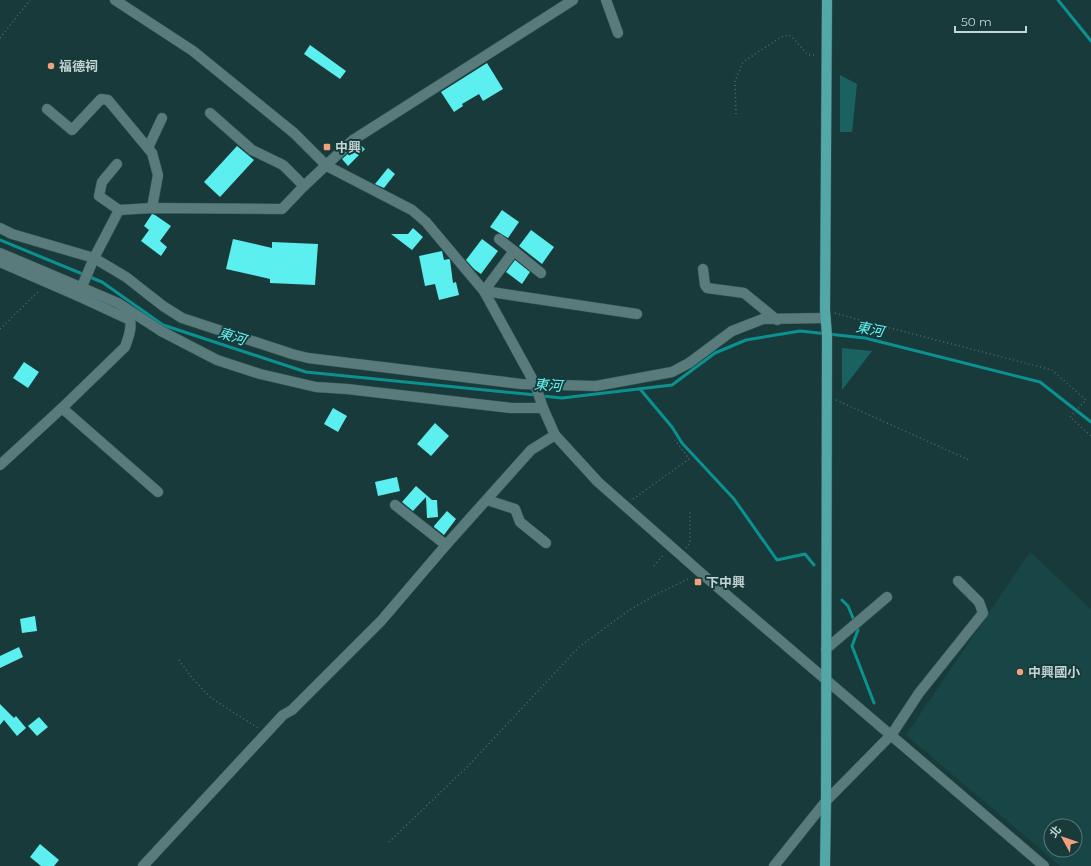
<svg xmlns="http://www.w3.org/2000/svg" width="1091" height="866" font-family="Montserrat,'Noto Sans TC',sans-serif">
<rect width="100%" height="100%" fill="#193a3a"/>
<path fill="#184545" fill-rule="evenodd" d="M 1030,552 L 1091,609 L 1091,866 L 1060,866 L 906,735 ZM 1051,826 L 1075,826 L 1075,850 L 1051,850 Z"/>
<g fill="#1a6262">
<polygon points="840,75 857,84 852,132 840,132"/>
<polygon points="842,348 872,351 842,390"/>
</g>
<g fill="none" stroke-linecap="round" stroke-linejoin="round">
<g stroke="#0c9191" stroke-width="3">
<polyline points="1058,0 1091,41"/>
<polyline points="0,240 102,282 163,325 306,372 536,395"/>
<polyline points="640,389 672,427 682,443 734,499 777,560 805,554 814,565"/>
<polyline points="542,396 562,398 672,385 715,353 746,340 800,331 865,338 1040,382 1091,422"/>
<polyline points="842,600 848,606 858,630 852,646 874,703"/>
</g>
</g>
<g fill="#5beff0">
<polygon points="310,45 346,71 340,79 304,54"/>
<polygon points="487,63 503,89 483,101 479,94 462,104 463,106 454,112 441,92"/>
<polygon points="359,144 365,149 348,166 342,159"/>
<polygon points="237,146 254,160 220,197 204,182"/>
<polygon points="388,168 395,174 384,188 375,184"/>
<polygon points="502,210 519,222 508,238 490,227"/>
<polygon points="152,214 155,215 171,226 160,241 167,247 161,256 141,241 149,230 144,226"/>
<polygon points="413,228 423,237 412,250 391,234 408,234"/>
<polygon points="531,230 554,247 542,264 519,246"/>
<polygon points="233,239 272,248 272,242 318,244 315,285 270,283 270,279 226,269"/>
<polygon points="482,239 498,251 481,274 474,269 466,260"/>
<polygon points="442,251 444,260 449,259 450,260 453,283 456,282 459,295 439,300 435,284 425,286 419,256"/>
<polygon points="515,260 530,272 522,284 506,272"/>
<polygon points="24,362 39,372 28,388 13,378"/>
<polygon points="333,408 347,416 338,432 324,424"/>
<polygon points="435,423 449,436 431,456 417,444"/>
<polygon points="397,477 400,491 378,496 375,482"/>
<polygon points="416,486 432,500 437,500 438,517 427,518 426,497 413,511 402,502"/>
<polygon points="447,511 456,519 444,535 434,527 434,526"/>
<polygon points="35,616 37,631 22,633 20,619"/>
<polygon points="19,647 23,657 0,668 0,656"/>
<polygon points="0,704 14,718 16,716 26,728 17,736 4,720 0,725"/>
<polygon points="39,717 48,727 37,736 28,726"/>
<polygon points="40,844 59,860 54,866 41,866 30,857"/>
</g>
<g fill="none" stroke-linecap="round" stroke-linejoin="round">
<g stroke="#3b5757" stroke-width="11">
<g id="minor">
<polyline points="115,0 193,51 294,133 327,166 412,210 426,222 484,291 535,384 543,408 555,435 598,482 701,573 1044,866"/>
<polyline points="606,0 618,33"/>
<polyline points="47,109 72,130 101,99 108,100 152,153 158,175 152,208"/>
<polyline points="210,113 252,150 283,165 304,186"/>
<polyline points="148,148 162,118"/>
<polyline points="117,164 102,182 99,196 119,210"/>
<polyline points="0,228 12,234 94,258 126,277 163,306 182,318 292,354 308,358 521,384 596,386 672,372 689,363 732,331 763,319 825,318"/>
<polyline points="499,239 514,251"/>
<polyline points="0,253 118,303 161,331 217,360 260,374 316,387 347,389 511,408 543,408"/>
<path d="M 0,262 L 78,296 L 130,320 C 132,330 128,338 125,347 L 62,408 L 0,465"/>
<polyline points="703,269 705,285 707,288 744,293 777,320"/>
<polyline points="541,273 514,251 484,291 637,314"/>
<polyline points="78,296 94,258 119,210 152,208 282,209 304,186 353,140 573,0"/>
<polyline points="62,408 158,492"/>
<polyline points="487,500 515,509 520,522 546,543"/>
<polyline points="395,505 446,545"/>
<polyline points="826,649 887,597"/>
<polyline points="143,866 283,715 292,710 381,621 446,545 531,450 555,435"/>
<polyline points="774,866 826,801 892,734 919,693 983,613 979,602 958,581"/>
</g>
</g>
<g stroke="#3b5757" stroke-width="11">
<polyline id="major" points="825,866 826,801 827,336 825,310 827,0"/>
</g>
<g stroke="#506c6c" stroke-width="1.5" stroke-dasharray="1 3" stroke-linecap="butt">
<polyline points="0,38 30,0"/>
<polyline points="736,114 735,81 743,62 781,37 789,35 794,39 808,55 817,55"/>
<polyline points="835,313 867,322 1052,370 1086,400 1070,417 1091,436"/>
<polyline points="0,329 40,290"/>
<polyline points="836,400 969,460"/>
<polyline points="633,499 689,459 675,440"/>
<polyline points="686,548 690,543 690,511"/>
<polyline points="654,566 664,554"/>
<polyline points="179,660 193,679 211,698 258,728"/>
<polyline points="389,842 469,765 579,647 628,611 655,595 690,578"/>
</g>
<use href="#minor" stroke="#597b7b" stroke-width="10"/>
<use href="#major" stroke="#52a7a7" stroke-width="10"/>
</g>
<g fill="#f1a17d" stroke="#193a3a" stroke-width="1.5">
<circle cx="51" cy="66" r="4"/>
<rect x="323" y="143" width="8" height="8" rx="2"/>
<rect x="694" y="578" width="8" height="8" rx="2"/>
<circle cx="1020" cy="672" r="4"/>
</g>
<g text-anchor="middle" stroke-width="4" stroke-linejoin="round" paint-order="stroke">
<g font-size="13" font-weight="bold" fill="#c4d5d5" stroke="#193a3a" text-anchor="start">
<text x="59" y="71">福德祠</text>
<text x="335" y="152">中興</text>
<text x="706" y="587">下中興</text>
<text x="1028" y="677">中興國小</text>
</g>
<g font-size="14" font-style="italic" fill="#65f6f6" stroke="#193a3a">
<text transform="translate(870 329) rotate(11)" y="5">東河</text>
<text transform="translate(232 336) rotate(18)" y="5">東河</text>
<text transform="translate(548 385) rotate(4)" y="5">東河</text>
</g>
</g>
<g transform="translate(1063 838) rotate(310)"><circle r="19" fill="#193a3a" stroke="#5d7878"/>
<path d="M0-3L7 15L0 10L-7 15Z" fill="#f1a17d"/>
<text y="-6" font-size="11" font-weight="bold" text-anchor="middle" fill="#c4d5d5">北</text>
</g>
<path d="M955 26v6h71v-6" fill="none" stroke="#c4d5d5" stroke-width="2"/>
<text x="961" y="26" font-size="12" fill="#c4d5d5" stroke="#193a3a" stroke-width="3" paint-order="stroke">50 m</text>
</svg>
